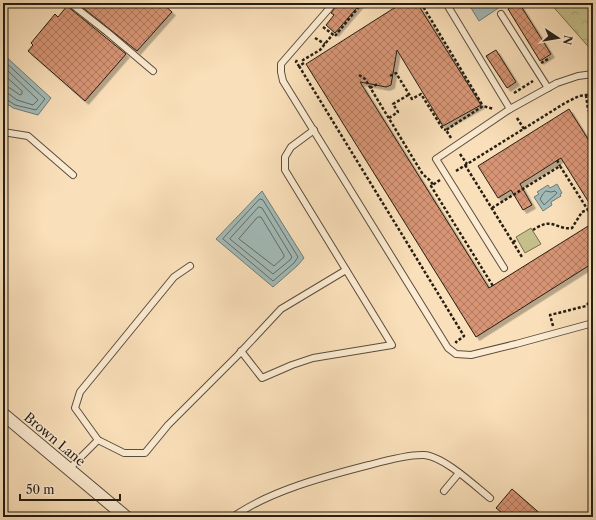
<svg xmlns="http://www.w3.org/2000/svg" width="596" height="520" font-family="'Libre Caslon Text',serif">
<defs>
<pattern id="forest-crowns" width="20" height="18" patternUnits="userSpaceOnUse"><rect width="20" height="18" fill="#c5c08b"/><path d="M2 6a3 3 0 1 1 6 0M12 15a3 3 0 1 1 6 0" fill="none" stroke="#a9a577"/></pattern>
<pattern id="building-cross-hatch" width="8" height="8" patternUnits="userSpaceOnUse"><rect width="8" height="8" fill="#d79574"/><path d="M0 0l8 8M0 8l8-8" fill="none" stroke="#ae795e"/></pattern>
<filter id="shadow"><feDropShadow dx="3.5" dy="3.5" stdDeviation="0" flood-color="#0004"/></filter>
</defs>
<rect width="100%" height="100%" fill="#fae0ba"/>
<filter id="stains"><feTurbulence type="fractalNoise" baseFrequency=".005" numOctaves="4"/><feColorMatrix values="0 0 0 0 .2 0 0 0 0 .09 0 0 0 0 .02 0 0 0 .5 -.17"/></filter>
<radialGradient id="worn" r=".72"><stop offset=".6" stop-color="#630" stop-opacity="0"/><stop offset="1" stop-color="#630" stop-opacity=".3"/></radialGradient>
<polygon fill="url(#forest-crowns)" stroke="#756f4f" points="550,3 593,3 593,52"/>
<polygon fill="#c5c08b" stroke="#756f4f" points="531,228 541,244 525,253 516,237"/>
<g fill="#a2bbb9" stroke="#707c77">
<polygon points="468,3 501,3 500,7 479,21"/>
<polygon points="3,54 51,98 38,115 13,108 3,101"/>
<polygon points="557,184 562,193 560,194 561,196 551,202 552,205 543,211 534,197 539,194 537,192 548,185 550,188"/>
<polygon points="262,191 304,258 297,266 273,287 216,239"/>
</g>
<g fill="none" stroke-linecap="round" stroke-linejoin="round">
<g stroke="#646c66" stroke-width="1">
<polyline points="3,60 45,99 36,110 15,105 6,99 3,98"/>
<polyline points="3,66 38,100 33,105 17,100 9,94 3,93"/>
<polyline points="3,74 22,91 22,94 20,95 10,88 3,87"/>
<polygon points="546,191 551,192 555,191 557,193 544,205 540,199 543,194"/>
<polygon points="260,199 263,200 298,257 294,263 273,281 223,239"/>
<polygon points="259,207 262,208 292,257 290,260 273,274 230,239"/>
<polygon points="258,217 261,217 284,255 284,257 274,266 239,239"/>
</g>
</g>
<g fill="url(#building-cross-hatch)" stroke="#251e13" filter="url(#shadow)">
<polygon points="77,3 162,3 172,12 137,51"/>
<polygon points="338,3 361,3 335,33 326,25 334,15 331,13"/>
<polygon points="402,3 417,3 481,105 443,126 397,50 391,85 386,87 360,82 489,288 593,223 593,263 476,337 306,64"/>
<polygon points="517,3 519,3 551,54 540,61 508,9"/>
<polygon points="67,6 126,54 85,101 28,51 33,45 31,43 55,14 58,17"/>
<polygon points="496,50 516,82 507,88 486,56"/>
<polygon points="569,109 593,147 593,209 561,158 520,184 532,205 523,210 511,190 498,198 478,166"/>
<polygon points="512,489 544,517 507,517 496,508"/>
</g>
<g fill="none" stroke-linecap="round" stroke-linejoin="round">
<g stroke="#5a4e3d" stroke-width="8">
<g id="service">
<polyline points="70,3 107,32 153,71"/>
<polyline points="334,3 281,64 281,72 283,81 448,348 456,354 471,355 516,344 593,323"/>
<polyline points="446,3 510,109 557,83 578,76 593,74"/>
<polyline points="501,14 548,88"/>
<polyline points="3,132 28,136 73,175"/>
<polyline points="190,266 174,277 80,392 75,408 98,440 124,453 145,453 168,425 238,355 281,309 346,270"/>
<polyline points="504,268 436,159 510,109"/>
<polyline points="241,351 262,378 292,365 313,358 392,345 285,170 285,157 291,147 314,130"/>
<polyline points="69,469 98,440"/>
<polyline points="444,491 459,473"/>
<path d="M 233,517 C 269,491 326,476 369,465 C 384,461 409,454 424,455 C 443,456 474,485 490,498"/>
</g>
</g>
<g stroke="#5a4e3d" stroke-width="14">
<polyline id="minor" points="3,414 126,517"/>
</g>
<g stroke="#251e13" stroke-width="2.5" stroke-dasharray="3 2" stroke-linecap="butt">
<polyline points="392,3 395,8"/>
<polyline points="421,3 483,106"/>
<polyline points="323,27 335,36 362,3"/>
<polyline points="315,38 325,44"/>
<polyline points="297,60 296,62 299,66 304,63 303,60 320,50 333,34"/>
<polyline points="541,63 550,58"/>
<polyline points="299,66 464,336 456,342 458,343"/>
<path d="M 359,75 L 365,79 L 422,173 C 426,178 430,179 433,185"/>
<polyline points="390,76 396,73 412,99 421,94 443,129 446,130"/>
<polyline points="370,88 379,83"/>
<polyline points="514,93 533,81"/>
<polyline points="586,95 588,109 593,120"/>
<polyline points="389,118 398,112 393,104 410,94"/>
<polyline points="517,118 524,129"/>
<polyline points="451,138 446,130 483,106 494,109"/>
<polyline points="460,154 467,164"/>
<polyline points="557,160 560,166"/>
<polyline points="465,165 522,257"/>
<polyline points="456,171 565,103 579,96 593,94"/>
<polyline points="440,180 431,186 493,286"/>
<polyline points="492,208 560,166 593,218"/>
<path d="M 533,230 C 536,228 541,225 545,224 C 554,222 562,230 572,228 L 582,212 L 587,210"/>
<polyline points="513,242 517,240"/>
<polyline points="553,326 550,315 586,306 593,298"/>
</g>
<use href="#service" stroke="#fcebd2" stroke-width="6"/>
<use href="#minor" stroke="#fcebd2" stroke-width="12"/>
</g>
<g text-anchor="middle" stroke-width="3" stroke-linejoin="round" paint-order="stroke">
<g font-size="13" fill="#251e13" stroke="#fcebd2">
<text transform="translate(55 439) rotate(40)" y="5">Brown Lane</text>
</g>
</g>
<rect width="596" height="520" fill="none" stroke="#fae0ba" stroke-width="16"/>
<rect x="4" y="4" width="588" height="512" fill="none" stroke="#251e13" stroke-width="2"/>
<rect x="8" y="8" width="580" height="504" fill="none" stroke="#251e13"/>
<g transform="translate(558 38) rotate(102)" stroke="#fcebd2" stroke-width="3" paint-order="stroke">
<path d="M0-3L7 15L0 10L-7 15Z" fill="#251e13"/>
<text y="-6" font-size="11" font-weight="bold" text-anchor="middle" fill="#251e13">N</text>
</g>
<path d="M20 494v6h100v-6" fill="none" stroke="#251e13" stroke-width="2"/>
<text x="26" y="494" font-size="12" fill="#251e13" stroke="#fcebd2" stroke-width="3" paint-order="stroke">50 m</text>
<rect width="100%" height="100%" filter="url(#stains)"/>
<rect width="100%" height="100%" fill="url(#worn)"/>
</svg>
